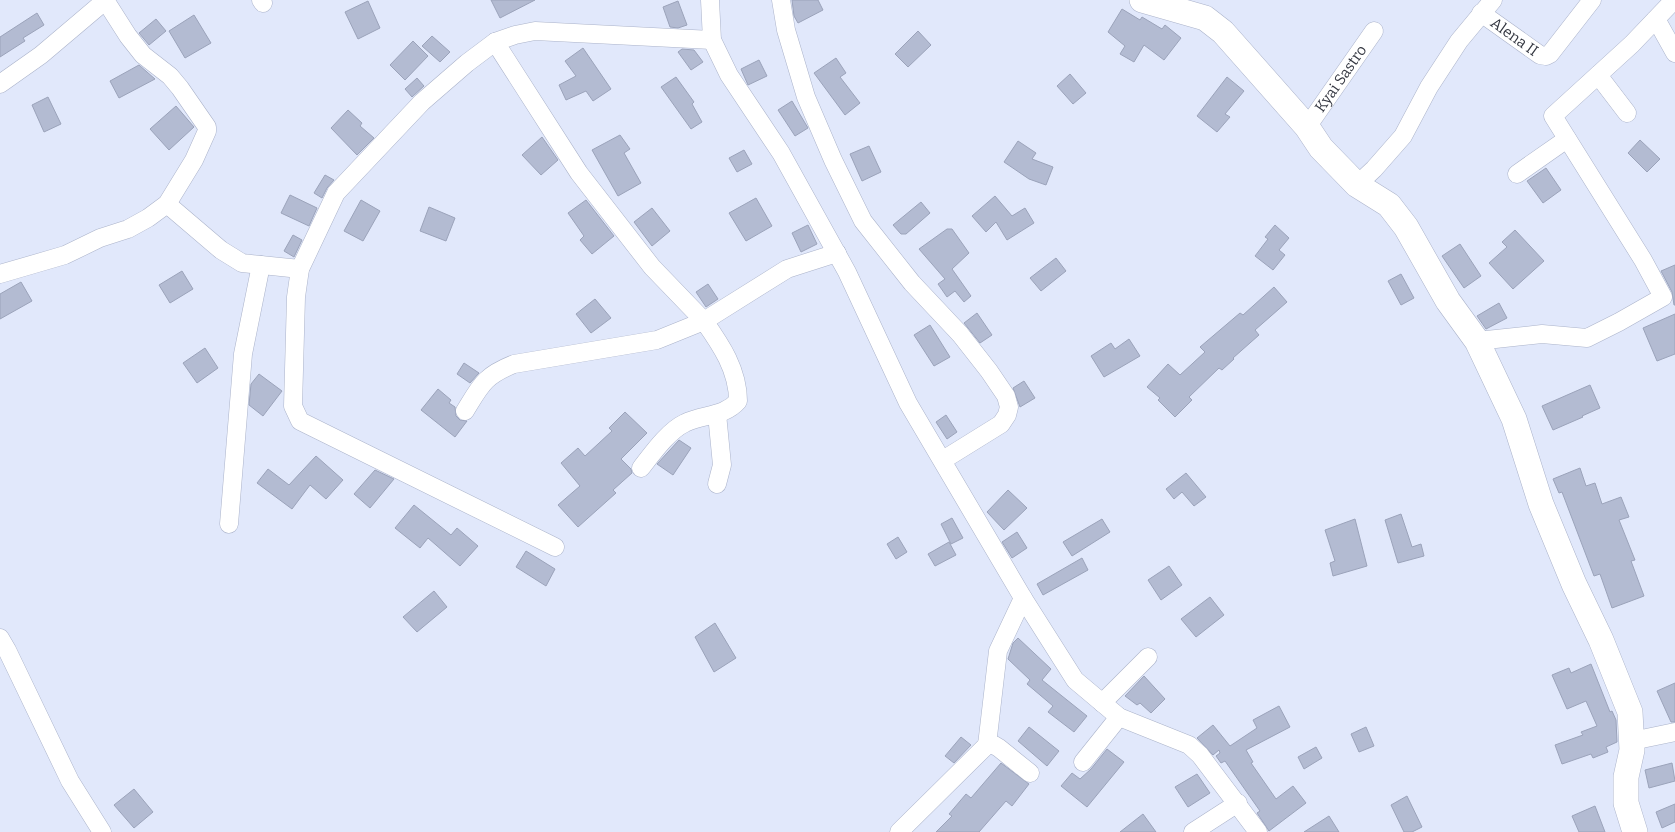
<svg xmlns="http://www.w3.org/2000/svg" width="1675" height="832" font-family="Bitter,serif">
<rect width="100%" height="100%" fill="#e1e8fb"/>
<g fill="#b3bbd2" stroke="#9ba3ba">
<polygon points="491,0 535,0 500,18"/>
<polygon points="792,0 818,0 823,10 798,23 794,16"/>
<polygon points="368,1 380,28 358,39 345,12"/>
<polygon points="678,1 687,25 678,28 670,27 663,7"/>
<polygon points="1122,9 1140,20 1142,17 1162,29 1165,25 1181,38 1164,60 1144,45 1134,62 1120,54 1125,46 1108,32"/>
<polygon points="37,13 44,25 23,38 25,41 0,57 0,37"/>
<polygon points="194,15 211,43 185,58 169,31"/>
<polygon points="156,19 166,31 149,45 139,33"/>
<polygon points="918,31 931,45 908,67 895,54"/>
<polygon points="432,36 450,52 440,62 422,46"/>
<polygon points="413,41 428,56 405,80 390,65"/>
<polygon points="583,48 611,89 593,101 586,91 566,100 559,85 576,76 565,61"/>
<polygon points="682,49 694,50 703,62 691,70 678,52"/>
<polygon points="836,58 846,73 840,77 860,103 845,115 814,73"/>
<polygon points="759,60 767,76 748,85 741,69"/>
<polygon points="139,65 155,79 119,98 110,81"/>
<polygon points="1070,74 1086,93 1073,104 1057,86"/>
<polygon points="676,77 694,102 692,104 702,122 691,129 661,87"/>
<polygon points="1227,77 1244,91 1225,114 1230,117 1217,132 1197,116"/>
<polygon points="417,78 424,86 412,97 405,89"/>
<polygon points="48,97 61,124 44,132 32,105"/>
<polygon points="792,101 808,128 795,136 778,110"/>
<polygon points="176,106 194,127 169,150 150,129"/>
<polygon points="348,110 362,123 360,126 374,138 357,155 331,128"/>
<polygon points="620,135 630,149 624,153 641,183 618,196 592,150"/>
<polygon points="542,137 558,160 541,175 522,155"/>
<polygon points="1640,140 1660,159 1647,172 1628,153"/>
<polygon points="1018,141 1036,153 1032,159 1053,167 1046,185 1029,179 1004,162"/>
<polygon points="869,146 881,172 862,181 850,154"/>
<polygon points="744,150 752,164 737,172 729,158"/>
<polygon points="1546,168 1561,190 1543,203 1527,181"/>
<polygon points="325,175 334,180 327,188 322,198 314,193"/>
<polygon points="290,195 317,208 309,226 281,213"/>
<polygon points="995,196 1012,216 1025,208 1034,223 1007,240 996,222 986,232 972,216"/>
<polygon points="756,198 772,226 746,241 729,213"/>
<polygon points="361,200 380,211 363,241 344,231"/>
<polygon points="586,200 614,236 592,254 580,240 584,236 568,213"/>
<polygon points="921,202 930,213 906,234 901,234 893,225"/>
<polygon points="429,207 455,218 446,241 420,231"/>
<polygon points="652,208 670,231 652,246 634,222"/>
<polygon points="808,225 817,244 801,252 792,233"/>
<polygon points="1275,225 1289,238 1279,250 1285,255 1273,270 1255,256 1268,239 1265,237"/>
<polygon points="947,229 952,229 969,253 952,269 971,296 964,302 955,291 947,297 938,284 945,279 919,249"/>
<polygon points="1515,230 1544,261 1513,289 1489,263 1507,247 1502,242"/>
<polygon points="293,235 302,240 294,257 284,251"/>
<polygon points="1460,244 1481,276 1464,288 1442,256"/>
<polygon points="1056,258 1066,271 1041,291 1030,278"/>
<polygon points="1675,265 1675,305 1674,305 1672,292 1661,271"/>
<polygon points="182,271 193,289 170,303 159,285"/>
<polygon points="1401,274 1414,298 1401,305 1388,281"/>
<polygon points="21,282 32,301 0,319 0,294"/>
<polygon points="708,284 718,299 706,307 696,292"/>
<polygon points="1274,287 1287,302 1255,330 1259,335 1233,358 1234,359 1222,370 1219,368 1189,397 1192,400 1175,417 1158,400 1160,398 1147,387 1168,364 1180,375 1205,352 1200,347 1240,313 1243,315"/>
<polygon points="595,299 611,318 591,333 576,314"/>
<polygon points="1499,303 1507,318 1486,329 1477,316"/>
<polygon points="977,313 992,335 980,343 964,323"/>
<polygon points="1675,314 1675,354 1657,361 1643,328"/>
<polygon points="930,325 950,357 934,366 914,335"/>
<polygon points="1129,339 1140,356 1104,377 1091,356 1111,343 1115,349"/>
<polygon points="205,348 218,368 197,383 183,363"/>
<polygon points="464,363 479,373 470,383 457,374"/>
<polygon points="259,374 282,391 263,416 249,405 251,384"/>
<polygon points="1024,381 1035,398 1020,407 1013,388"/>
<polygon points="1590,385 1600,408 1582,416 1583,417 1553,430 1542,406"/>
<polygon points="438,389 451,400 449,403 455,407 456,416 460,420 467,421 455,437 421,410"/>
<polygon points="625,412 647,433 621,459 631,469 632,473 613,490 616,493 578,527 558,505 580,486 561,463 578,448 585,456 612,431 609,428"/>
<polygon points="946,415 957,432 947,439 936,422"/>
<polygon points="679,440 691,448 673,475 657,464"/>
<polygon points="316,456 343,480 326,499 310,485 292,509 257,483 268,469 289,485"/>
<polygon points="1580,468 1586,486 1595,483 1602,504 1621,497 1629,517 1619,520 1635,560 1631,561 1644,596 1612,608 1600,574 1594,576 1562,492 1559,493 1553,479"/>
<polygon points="375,470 394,479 370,508 354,494"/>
<polygon points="1186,473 1206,497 1194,506 1182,492 1174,499 1166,489"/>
<polygon points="1008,490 1027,508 1004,530 987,512"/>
<polygon points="414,505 451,535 457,528 478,546 460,566 428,538 420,548 395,528"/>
<polygon points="1401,514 1412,547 1421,544 1424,556 1398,563 1385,520"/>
<polygon points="952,518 963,538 951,544 941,524"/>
<polygon points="1102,519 1110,532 1072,556 1063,542"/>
<polygon points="1355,519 1367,566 1333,576 1330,563 1335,561 1325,530"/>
<polygon points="1017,532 1027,548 1012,558 1002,542"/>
<polygon points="898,537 907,552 896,559 887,544"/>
<polygon points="949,542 956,555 935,566 928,554"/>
<polygon points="526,551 555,569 546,586 516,567"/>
<polygon points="1082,558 1088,570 1043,595 1037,584"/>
<polygon points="1169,566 1182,585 1161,600 1148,580"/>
<polygon points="434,591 447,607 417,632 403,617"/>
<polygon points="1210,597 1224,615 1196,637 1181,619"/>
<polygon points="715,623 736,658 714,672 695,637"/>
<polygon points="1018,638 1051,669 1042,680 1087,716 1074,732 1048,712 1053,706 1027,684 1030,680 1008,659 1013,643"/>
<polygon points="1591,664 1610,712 1612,711 1616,720 1617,742 1606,747 1608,752 1593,758 1591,754 1562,764 1555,745 1583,735 1581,732 1597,726 1586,701 1567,709 1552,675 1569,668 1571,673"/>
<polygon points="1144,676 1165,699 1151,713 1140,703 1137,705 1125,696"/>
<polygon points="1675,683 1675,722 1671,722 1657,691"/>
<polygon points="1279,706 1290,727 1246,750 1253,762 1251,763 1276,799 1293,786 1306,803 1269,831 1257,813 1260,811 1225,761 1221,763 1216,756 1220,753 1219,750 1213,755 1197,738 1213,725 1230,746 1257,728 1253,720"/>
<polygon points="1029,727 1059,751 1047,766 1018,741"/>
<polygon points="1366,727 1374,746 1359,752 1351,734"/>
<polygon points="961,737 971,745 954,763 945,756"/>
<polygon points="1316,747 1322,758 1304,769 1298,757"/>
<polygon points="1107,749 1124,762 1087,807 1061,786 1072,773 1080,779 1091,769"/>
<polygon points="1001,763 1029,784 1012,806 1006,801 979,832 936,832 952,816 949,814 966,794 971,798"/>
<polygon points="1672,763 1675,781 1649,788 1645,770"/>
<polygon points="1197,774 1210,793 1188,807 1175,787"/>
<polygon points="134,789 153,812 134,828 114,805"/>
<polygon points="1407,796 1422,827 1412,832 1404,832 1391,805"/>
<polygon points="1675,804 1675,822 1662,828 1656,812"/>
<polygon points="1595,806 1605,832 1579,832 1572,816"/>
<polygon points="1143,814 1156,832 1120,832"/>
<polygon points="1329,816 1339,832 1304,832"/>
</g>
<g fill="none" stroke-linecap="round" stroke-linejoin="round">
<g stroke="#abb3ca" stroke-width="19">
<g id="street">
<polyline points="261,0 263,3"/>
<polyline points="710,0 712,40 729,75 781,153 847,272 908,403 1023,598 1075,680 1119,717 1189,745 1200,755 1258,832"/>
<polyline points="781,0 786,30 806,97 833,160 863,221 912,283 960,334 989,371 1006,396 1009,407 1007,415 1001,424 943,460"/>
<path id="s1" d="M 1481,13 L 1540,55 L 1546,56 L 1550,54 L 1592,0"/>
<polyline points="1656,19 1675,53"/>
<polyline points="495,42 579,173 652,267 704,321 787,269 837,253"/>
<polyline points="1598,75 1627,113"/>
<polyline points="0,84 41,55 106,0"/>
<path id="s2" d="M 1307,127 L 1374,31"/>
<polyline points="1517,174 1567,139"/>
<polyline points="1357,185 1374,169 1403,136 1429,87 1459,41 1493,0"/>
<polyline points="167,204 221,250 242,263 300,269"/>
<polyline points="0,274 65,255 100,238 128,229 148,218 167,204 194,160 207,131 207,127 180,88 170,76 143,55 128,36 105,0"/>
<polyline points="1477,341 1542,334 1587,338 1619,322 1663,297 1643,260 1553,116 1632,44 1674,0"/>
<path d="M 465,411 C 481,385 484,376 514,364 L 657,340 L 704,321 C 721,345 738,370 738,401 C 724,417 703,414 685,423 C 668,431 652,454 641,468"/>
<polyline points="717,484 722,465 717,414"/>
<polyline points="229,524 243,354 261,265"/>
<polyline points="555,547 300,421 293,406 296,297 300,269 336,193 422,102 467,63 495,42 515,35 535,31 712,40"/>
<polyline points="0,638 7,650 70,781 102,832"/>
<polyline points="1102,703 1148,657"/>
<polyline points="1632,741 1675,732"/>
<polyline points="987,745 998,651 1023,598"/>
<polyline points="1083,762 1119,717"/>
<polyline points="899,832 987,745 994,745 999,748 1030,773"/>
<polyline points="1193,832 1238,803"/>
</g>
</g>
<g stroke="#abb3ca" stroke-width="26">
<polyline id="secondary" points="1142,0 1205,18 1223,32 1307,127 1321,148 1357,185 1389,205 1406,227 1448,301 1477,341 1514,419 1541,504 1574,584 1601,640 1630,712 1632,750 1626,777 1626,803 1635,832"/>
</g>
<use href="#street" stroke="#fff" stroke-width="18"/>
<use href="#secondary" stroke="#fff" stroke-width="25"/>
</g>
<g text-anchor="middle" stroke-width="4.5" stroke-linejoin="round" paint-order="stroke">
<g font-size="15" fill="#353842" stroke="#e1e8fb">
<text dy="5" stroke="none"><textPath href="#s1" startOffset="41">Alena II</textPath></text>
<text dy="5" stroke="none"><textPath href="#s2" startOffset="59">Kyai Sastro</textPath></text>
</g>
</g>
</svg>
